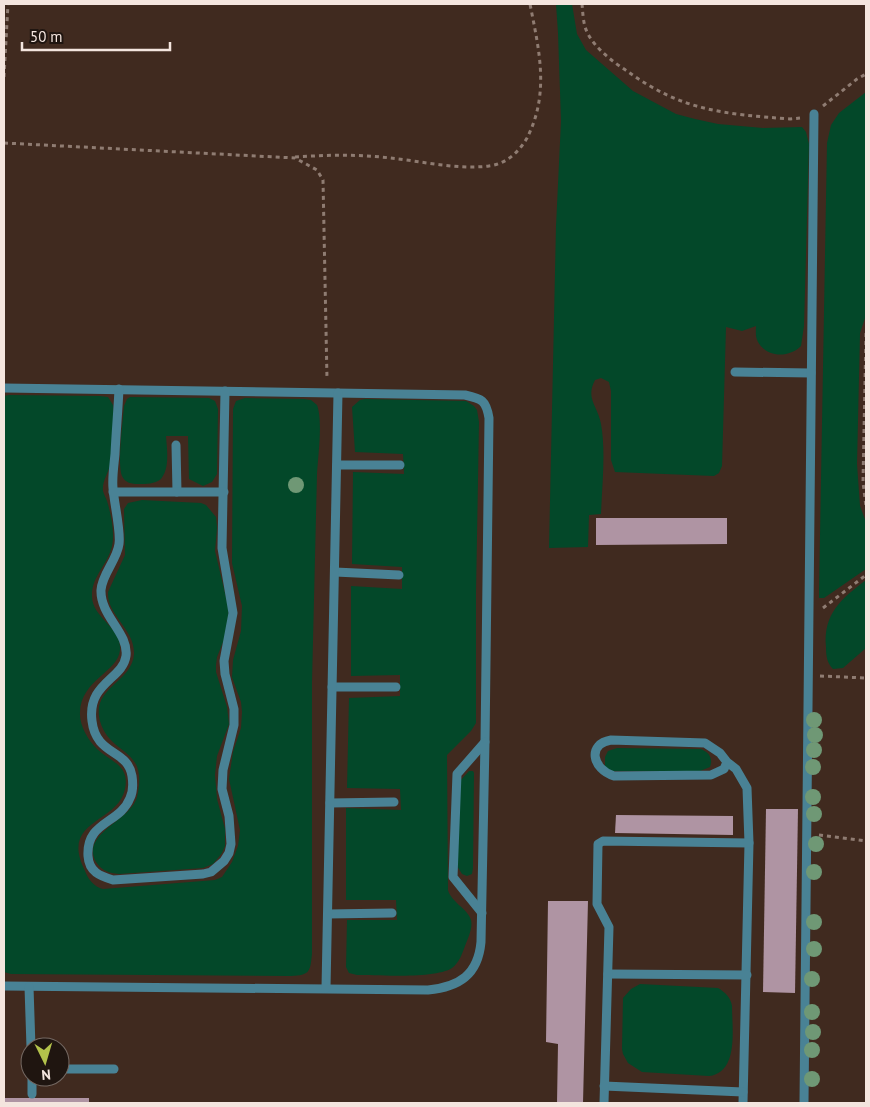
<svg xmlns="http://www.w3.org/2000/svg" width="870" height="1107" font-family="'PT Sans',sans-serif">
<rect width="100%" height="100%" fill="#402a1f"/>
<g fill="#034829">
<path d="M 556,4 L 572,4 L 577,34 L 586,50 L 633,91 L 676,114 L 695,119 L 718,124 L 763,128 L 802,127 L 806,132 L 809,144 L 804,326 L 801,346 C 789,358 767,358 758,342 C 755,337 756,331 756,326 L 742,331 L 726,327 L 722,466 L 719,473 L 714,476 L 615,472 L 611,460 L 611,391 L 609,382 L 601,378 L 595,380 C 585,399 598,406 601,424 C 606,452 602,485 601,514 L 589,515 L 588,547 L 549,548 L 556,226 L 561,121 L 558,33 Z"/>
<polygon points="866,92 866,315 860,333 857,464 860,506 866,522 866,569 824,598 819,598 819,592 827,143 831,125 839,113"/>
<path d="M 9,395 L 100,396 L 108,397 L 113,405 C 115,419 112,451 110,465 C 108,474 102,481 103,491 C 104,495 106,498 107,501 C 111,514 115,533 112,546 C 108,564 92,576 92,595 C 91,618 122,627 120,650 C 118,672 81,680 80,712 C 79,725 88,740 97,749 C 111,762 130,765 125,789 C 118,824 59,819 85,871 C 88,879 94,887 103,889 L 215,880 L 222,877 L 232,862 L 238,846 L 240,830 L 229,779 L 233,752 L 241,728 L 242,712 L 241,702 L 232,677 L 233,660 L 241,631 L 242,606 L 232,563 L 233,409 L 236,401 L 245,398 L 304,399 L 311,400 L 317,405 C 323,421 318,456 317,474 L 312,682 L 312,954 C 310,972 310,975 291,976 L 11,974 L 4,972 L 4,396 Z"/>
<path d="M 130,397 L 209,398 L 215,401 L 218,409 L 217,474 L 212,482 L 203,486 L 189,479 L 188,436 L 166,436 C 167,450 170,468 161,479 C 154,484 147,484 138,484 C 132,484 125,483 122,476 C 117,464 123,420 124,406 L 127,399 Z"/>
<path d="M 365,399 L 466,401 L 474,406 L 477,410 L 479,422 L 476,593 L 476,723 L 471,731 L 447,755 L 448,890 C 451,902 468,909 471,920 C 473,928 468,938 465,946 C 462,954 459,963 452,968 C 435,979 378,975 357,975 L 349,973 L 346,967 L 347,920 L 397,920 L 396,900 L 346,900 L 346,808 L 401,810 L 400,789 L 347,788 L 349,698 L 400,696 L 400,675 L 351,676 L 351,586 L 402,589 L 402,567 L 352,564 L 353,472 L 404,474 L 403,454 L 355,452 L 352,407 L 360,400 Z"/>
<path d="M 142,500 L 201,503 L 206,505 L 216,517 L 217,528 L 215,551 L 229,610 L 225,637 L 217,657 L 216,665 L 216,672 L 227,707 L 229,724 L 217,756 L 215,775 L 217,799 L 225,829 L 225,846 L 222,853 L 213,864 L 203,868 L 119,874 C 109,873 102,871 96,862 C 80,833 131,821 137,797 C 149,746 110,757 100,721 C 91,687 132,683 134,654 C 135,629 107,616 108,592 L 125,555 L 124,509 L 128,503 Z"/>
<path d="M 866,580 L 866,648 L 843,668 L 833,669 C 827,663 826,656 826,647 C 823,614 841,599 866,580 Z"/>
<path d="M 617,748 L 701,749 C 710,753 713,759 710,767 L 700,771 L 610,771 L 605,767 L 605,757 L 608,751 Z"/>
<polygon points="469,771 473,771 474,773 473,868 472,874 467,876 462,874 457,866 459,782"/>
<path d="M 640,984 L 718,988 C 725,992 731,998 732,1006 C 732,1029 739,1072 709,1076 L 642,1072 L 628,1063 L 623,1054 L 622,1049 L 623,998 L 631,989 Z"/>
</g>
<g fill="#af94a3">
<polygon points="596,518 727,518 727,544 596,545"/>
<polygon points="766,809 798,809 795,993 763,992"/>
<polygon points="616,815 733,816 733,835 615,833"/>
<polygon points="548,901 588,901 583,1103 557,1103 558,1044 546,1042"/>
<rect x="4" y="1098" width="85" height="5"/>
</g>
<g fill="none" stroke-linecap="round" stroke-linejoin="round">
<g stroke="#8f7c72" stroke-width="3" stroke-dasharray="4 4" stroke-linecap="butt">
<path d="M 582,4 C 583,14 583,25 588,34 C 596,49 613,62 627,71 C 682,111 724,114 790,119 L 800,118"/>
<polyline points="4,77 8,4"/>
<polyline points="823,106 857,79 866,74"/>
<polyline points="4,143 295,158 317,170 323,180 327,379"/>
<path d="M 295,157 C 326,155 358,154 390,158 C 421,161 457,170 489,166 C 506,164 519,152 527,138 C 550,93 539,50 530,4"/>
<polyline points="866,333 863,482 866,507"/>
<polyline points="823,608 866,575"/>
<polyline points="820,676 866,678"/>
<polyline points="819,835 866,841"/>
</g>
<g stroke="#498295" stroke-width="9">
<polyline points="735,372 811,373"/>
<path d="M 4,388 L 465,395 C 482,399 486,400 489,418 L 485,742 L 481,942 C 478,975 459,987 428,990 L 4,986"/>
<path d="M 119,389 C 118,411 116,432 115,454 C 114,465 112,477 113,488 C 114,503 121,531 119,544 C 117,560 102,574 101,590 C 100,616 129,633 126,656 C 123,679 87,683 92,721 C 96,756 128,749 132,776 C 133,783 133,792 130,798 C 120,824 86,821 88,856 C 89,872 100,876 113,880 L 203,874 L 211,872 L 224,861 L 229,853 L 231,844 L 229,816 L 222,789 L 223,770 L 234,725 L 234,709 L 225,674 L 224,661 L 233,613 L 222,548 L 225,391"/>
<polyline points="176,445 177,492"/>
<polyline points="337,465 400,465"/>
<polyline points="113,492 224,492"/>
<polyline points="335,572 399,575"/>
<polyline points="332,687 396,687"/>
<path d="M 727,762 L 724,769 L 711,775 L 614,776 C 592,769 587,744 611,740 L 705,743 L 720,753 L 727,762 L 736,769 L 747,788 L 749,843 L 743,1103"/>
<polyline points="330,803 394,802"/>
<polyline points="482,913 453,877 457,774 485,742"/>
<polyline points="328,914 392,913"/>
<polyline points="608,974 747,975"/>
<polyline points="29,987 31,1047"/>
<polyline points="326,988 338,393"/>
<polyline points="60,1069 114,1069"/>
<polyline points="32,1077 32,1094"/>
<polyline points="604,1086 743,1092"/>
<polyline points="604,1103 609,927 597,904 598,844 603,841 749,843"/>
<polyline points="804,1103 814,114"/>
</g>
</g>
<g fill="#6f9875">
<circle cx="296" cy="485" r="8"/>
<circle cx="814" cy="720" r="8"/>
<circle cx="815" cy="735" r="8"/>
<circle cx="814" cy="750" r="8"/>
<circle cx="813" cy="767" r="8"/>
<circle cx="813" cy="797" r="8"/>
<circle cx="814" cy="814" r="8"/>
<circle cx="816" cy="844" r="8"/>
<circle cx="814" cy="872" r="8"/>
<circle cx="814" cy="922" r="8"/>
<circle cx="814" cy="949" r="8"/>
<circle cx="812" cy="979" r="8"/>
<circle cx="812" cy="1012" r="8"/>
<circle cx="813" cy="1032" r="8"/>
<circle cx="812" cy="1050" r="8"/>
<circle cx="812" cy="1079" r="8"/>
</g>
<rect width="870" height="1107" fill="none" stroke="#f4e5de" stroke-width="10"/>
<g transform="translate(45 1062) rotate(175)"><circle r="24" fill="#1f1510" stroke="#746862"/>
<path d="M0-4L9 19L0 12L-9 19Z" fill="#b3c24b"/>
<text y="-8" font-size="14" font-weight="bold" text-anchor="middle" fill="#f4e5de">N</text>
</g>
<path d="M22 42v8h148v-8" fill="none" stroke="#f4e5de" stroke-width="2.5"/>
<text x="30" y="42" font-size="15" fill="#f4e5de" stroke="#1f1510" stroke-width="4" paint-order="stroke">50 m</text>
</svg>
